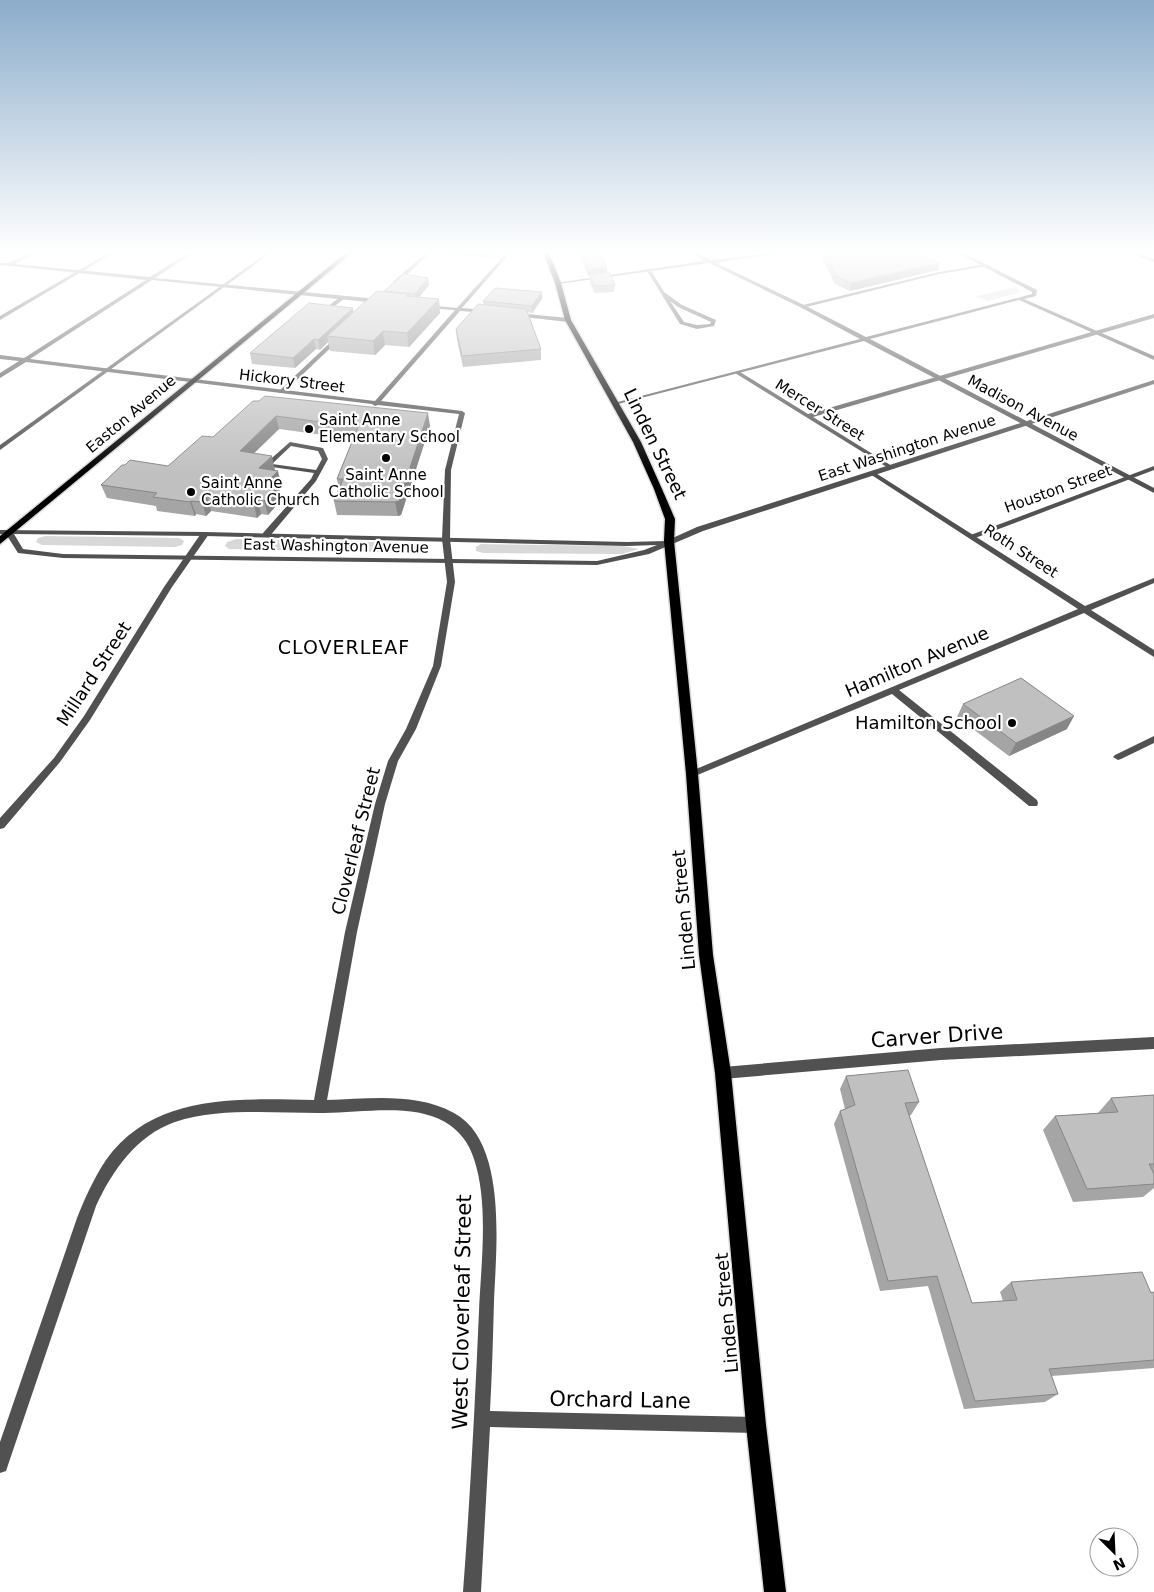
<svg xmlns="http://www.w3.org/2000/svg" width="1154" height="1592" font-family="'DejaVu Sans',sans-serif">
<rect width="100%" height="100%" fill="#fff"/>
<g fill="#d8d8d8">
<polygon points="1016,287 1020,291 1018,293 988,301 976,296"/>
<polygon points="45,536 179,538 184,541 182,545 175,547 42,545 36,542 38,538"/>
<polygon points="236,539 425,543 430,546 430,551 423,553 229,549 225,546 227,542"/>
<polygon points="481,544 623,546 639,549 622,554 483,553 476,551 476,547"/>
</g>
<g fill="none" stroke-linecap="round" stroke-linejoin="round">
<g stroke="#dbdbdb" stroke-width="3">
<g id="primary">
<polygon points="347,252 353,252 0,544 0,536"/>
<polygon points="543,252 549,252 561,283 571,320 641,442 662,489 675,519 674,541 698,774 713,955 731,1073 766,1425 786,1592 764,1592 746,1425 715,1073 699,955 686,774 664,541 665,519 654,489 633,442 565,320 555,283"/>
</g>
</g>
<g fill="#515151" fill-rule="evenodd">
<polygon points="110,252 115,252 0,320 0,316"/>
<polygon points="268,252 272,252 0,450 0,445"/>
<polygon points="427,252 431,252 397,284 393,284 393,282"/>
<polygon points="762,252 766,252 768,254 764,255"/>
<polygon points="987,264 989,266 939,274 802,308 799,306 939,272"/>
<path d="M 646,269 L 650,269 L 664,292 L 682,305 L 716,320 L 714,326 L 697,329 L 680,324 ZM 670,301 L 678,307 L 711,322 L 710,324 L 697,325 L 684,322 Z"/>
<polygon points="340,297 345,298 331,309 327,309 327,307"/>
<polygon points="1154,314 1154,318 813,417 892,466 893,467 890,469 735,373 740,372 808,414"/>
<polygon points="336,337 341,338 283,393 279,393 279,391"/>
<path d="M 290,442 L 323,448 L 328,459 L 316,481 L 269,537 L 263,537 L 263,533 L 311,479 L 314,473 L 265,466 L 265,464 ZM 291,446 L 318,451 L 322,459 L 316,470 L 272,464 Z"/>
<polygon points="1154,466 1154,470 975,538 969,538 968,536"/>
<polygon points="1154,736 1154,743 1121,759 1118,760 1113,757 1115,755"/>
<polygon points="1154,1037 1154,1049 941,1060 723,1079 719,1077 717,1073 719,1069 723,1067 941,1048"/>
</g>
<g fill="#515151" fill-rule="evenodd">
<path d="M 32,252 L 37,252 L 15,264 L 150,277 L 190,252 L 194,252 L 155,278 L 378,299 L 381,301 L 378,303 L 152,280 L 30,359 L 375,401 L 455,310 L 427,308 L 425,305 L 457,308 L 507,252 L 511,252 L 462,308 L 485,310 L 487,311 L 487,313 L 460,311 L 381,401 L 462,411 L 465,413 L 451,470 L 450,539 L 455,582 L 441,666 L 416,729 L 398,761 L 385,804 L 357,932 L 327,1100 C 369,1099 415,1092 454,1113 C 508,1142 496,1249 494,1301 C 493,1338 492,1374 490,1411 L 756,1417 L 762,1419 L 764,1425 L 762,1431 L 756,1433 L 490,1427 L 481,1592 L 463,1592 C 470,1499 475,1405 479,1311 C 481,1264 489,1204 474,1159 C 469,1143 459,1130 445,1122 C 410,1102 357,1114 319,1113 C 299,1113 278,1112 258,1112 C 231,1112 201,1113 175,1122 C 137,1135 112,1171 96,1206 L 8,1465 L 6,1471 L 0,1473 L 0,1442 L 77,1218 C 85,1198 94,1178 106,1160 C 154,1092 241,1099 314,1100 L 345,932 L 375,804 L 388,761 L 406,729 L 433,666 L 447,582 L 442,539 L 445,470 L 459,414 L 378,405 L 375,406 L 372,404 L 26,362 L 0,378 L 0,373 L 19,361 L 0,359 L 0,355 L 24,358 L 146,280 L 0,265 L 0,263 L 8,263 Z"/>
<polygon points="691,252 695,252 711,260 783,252 781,253 716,263 804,305 866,337 1032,294 1032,292 956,252 961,252 1037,290 1036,296 1024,299 1154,356 1154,360 1019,300 870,339 1154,488 1154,493 864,341 614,405 614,403 860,339 800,307 709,263 558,284 556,283 704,261"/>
<polygon points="1128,252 1133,252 1154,259 1154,262"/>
<polygon points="517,313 568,318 571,320 568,322 515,316 514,315"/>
<polygon points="870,472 874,472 1085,606 1154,578 1154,583 1091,610 1154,650 1154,657 1084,613 899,690 1037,800 1038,803 1037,806 1029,806 892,694 695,776 692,778 687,774 689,772 1078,609 870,474"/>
<polygon points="202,532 205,532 209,534 172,587 90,720 60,762 4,828 0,829 0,818 54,758 84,716 164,587"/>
</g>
<path fill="#515151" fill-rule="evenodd" d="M 1154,380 L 1154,384 L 703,531 L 649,554 L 597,565 L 63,558 L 18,553 L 6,534 L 0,534 L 0,530 L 205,532 L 627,542 L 666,541 L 697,527 ZM 14,534 L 205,536 L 627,546 L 657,545 L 644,550 L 597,561 L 63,554 L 23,549 Z"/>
<use href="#primary" fill="#000" fill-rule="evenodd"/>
</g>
<g fill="#a5a5a5">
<polygon points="432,252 496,252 491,258 432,253"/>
<polygon points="579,252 600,252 607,272 615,285 614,292 594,293 590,282 590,276 588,276"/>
<polygon points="823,252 913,252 938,270 850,291 835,284 822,258"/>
<polygon points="429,285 419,297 439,299 440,313 409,347 385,345 375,355 330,351 328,342 320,350 316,349 295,368 252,364 250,353 353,312 384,291"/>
<polygon points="542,292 542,299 532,313 528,312 541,349 541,360 463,367 457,340 456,329 484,305 483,301"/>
<polygon points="253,401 430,426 401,515 398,516 337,515 334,501 339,489 337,479 353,439 279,429 254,453 275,470 274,470 281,484 279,487 282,499 268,515 261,514 257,518 211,511 206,516 196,514 195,516 157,511 156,506 107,498 101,485 168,466 213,437"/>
<polygon points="963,704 1067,729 1009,756 957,717"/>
<polygon points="846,1076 919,1102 911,1115 909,1116 972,1303 1003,1301 1000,1292 1011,1282 1154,1292 1154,1368 1052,1376 1058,1394 1045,1402 964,1409 928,1286 880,1291 834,1124 840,1111 845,1109 840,1089"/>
<polygon points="1154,1095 1154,1188 1143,1197 1073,1202 1043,1130 1055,1116 1098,1113 1111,1098"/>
</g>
<g fill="#868686">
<polygon points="491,252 496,252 491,258"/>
<polygon points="940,263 938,270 850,291 851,283"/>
<polygon points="607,267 607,274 588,276 588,270"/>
<polygon points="428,278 429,285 416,301 415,294"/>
<polygon points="542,292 542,299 532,313 532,306"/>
<polygon points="439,299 440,313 409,347 407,333"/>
<polygon points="353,308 354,318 327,336 328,342 320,350 318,340"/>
<polygon points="383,331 385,345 375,355 373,341"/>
<polygon points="314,339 316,349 295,368 293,358"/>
<polygon points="428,413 430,426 401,515 398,516 395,502"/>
<polygon points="276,416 279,429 243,464 240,451"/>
<polygon points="272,456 275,470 263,482 259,468"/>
<polygon points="278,471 281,484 279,487 282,499 268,515 264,501 266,483"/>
<polygon points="207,497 211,511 206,516 202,502"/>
<polygon points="258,500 261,514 257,518 254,504"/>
<polygon points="191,501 196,514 195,516 190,502"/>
<polygon points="1074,716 1067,729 1009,756 1016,743"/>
</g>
<g fill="#c0c0c0" stroke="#868686">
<polygon points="581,252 600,252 607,267 588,270"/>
<polygon points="824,252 913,252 940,263 851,283 836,276"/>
<polygon points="609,272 615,285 594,286 590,275"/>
<polygon points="404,274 428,278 415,294 384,291"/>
<polygon points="495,288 542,292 532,306 483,301"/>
<polygon points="377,291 409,294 406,296 439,299 407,333 383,331 373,341 327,336"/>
<polygon points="309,303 353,308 318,340 314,339 293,358 250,353"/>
<polygon points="478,304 526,309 541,349 462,356 456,329"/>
<polygon points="265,396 428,413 399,501 395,502 334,501 343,479 337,479 358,427 276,416 240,451 272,456 259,468 278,471 266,483 279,485 264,501 258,500 254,504 207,497 202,502 191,501 190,502 153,497 157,493 101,485 122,465 125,465 130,460 168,466 202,436 213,437 253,401 259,401"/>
<polygon points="1021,678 1074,716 1016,743 963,704"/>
<polygon points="908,1070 919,1102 905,1103 972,1303 1017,1300 1011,1282 1142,1272 1151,1293 1154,1292 1154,1360 1049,1369 1058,1394 975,1401 937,1276 888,1281 840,1111 855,1105 846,1076"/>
<polygon points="1154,1095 1154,1164 1149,1164 1154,1174 1154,1184 1087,1189 1055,1116 1118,1112 1111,1098"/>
</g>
<linearGradient id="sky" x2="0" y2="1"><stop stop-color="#8baccb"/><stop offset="0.53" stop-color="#fff"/><stop offset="1" stop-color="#fff" stop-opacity="0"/></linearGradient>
<rect width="1154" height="474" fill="url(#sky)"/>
<g fill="#000" stroke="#fff" stroke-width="2">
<circle cx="309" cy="429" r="5"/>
<circle cx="386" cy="458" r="5"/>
<circle cx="191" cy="492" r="5"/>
<circle cx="1012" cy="723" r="5"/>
</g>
<g text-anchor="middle" stroke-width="4.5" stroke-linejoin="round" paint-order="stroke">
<g font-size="15" fill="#000" stroke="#fff">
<text transform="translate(292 381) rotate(7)" y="5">Hickory Street</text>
<text transform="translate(1023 408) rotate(28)" y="5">Madison Avenue</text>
<text transform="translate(820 410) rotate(32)" y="5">Mercer Street</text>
<text transform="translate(131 414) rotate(-40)" y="5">Easton Avenue</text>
<text transform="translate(907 448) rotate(-18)" y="5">East Washington Avenue</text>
<text transform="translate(1058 489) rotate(-20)" y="5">Houston Street</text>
<text transform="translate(336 546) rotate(1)" y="5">East Washington Avenue</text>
<text transform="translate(1021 551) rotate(33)" y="5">Roth Street</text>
</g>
<g font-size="15" fill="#000" stroke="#fff" text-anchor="start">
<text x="319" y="425">Saint Anne<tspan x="319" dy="17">Elementary School</tspan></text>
<text x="386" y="480" text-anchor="middle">Saint Anne<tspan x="386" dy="17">Catholic School</tspan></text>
<text x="201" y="488">Saint Anne<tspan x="201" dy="17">Catholic Church</tspan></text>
</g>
<g font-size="18" fill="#000" stroke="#fff">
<text transform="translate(655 444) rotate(64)" y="6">Linden Street</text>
<text transform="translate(917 662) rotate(-23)" y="6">Hamilton Avenue</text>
<text transform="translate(94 674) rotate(-57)" y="6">Millard Street</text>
<text transform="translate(356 841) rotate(-76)" y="6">Cloverleaf Street</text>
<text transform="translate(684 910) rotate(-95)" y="6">Linden Street</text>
<text transform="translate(727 1313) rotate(-95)" y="6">Linden Street</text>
</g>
<g font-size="18" fill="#000" stroke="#fff" text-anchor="end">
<text x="1002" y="729">Hamilton School</text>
</g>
<g font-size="19" letter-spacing="1" fill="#000" stroke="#fff">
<text x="344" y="654">CLOVERLEAF</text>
</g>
<g font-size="21" fill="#000" stroke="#fff">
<text transform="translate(937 1036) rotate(-4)" y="7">Carver Drive</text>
<text transform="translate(462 1312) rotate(-89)" y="7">West Cloverleaf Street</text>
<text transform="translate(620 1400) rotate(1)" y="7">Orchard Lane</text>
</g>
</g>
<g transform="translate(1114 1552) rotate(156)"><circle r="24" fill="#ffffff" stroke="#999999"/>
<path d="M0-4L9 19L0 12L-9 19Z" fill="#000000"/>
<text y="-8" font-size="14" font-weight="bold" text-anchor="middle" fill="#000000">N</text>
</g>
</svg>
